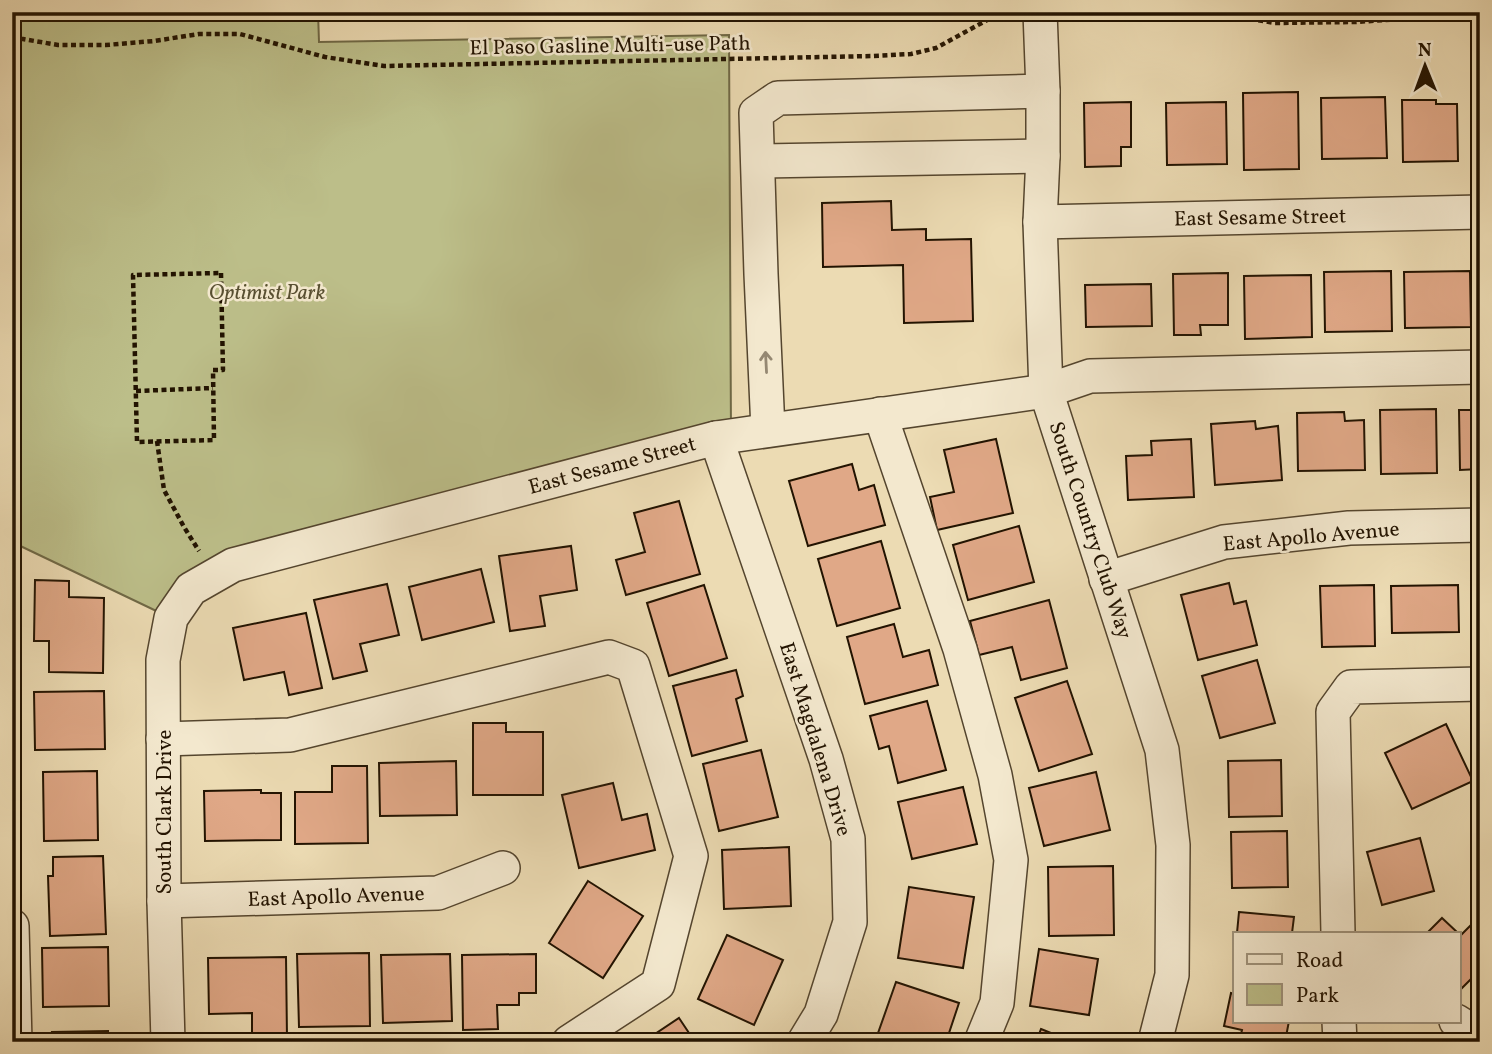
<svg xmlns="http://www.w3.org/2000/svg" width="1492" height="1054" font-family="Vollkorn,serif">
<rect width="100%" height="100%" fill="#ecdbb3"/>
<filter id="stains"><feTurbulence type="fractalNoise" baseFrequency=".00286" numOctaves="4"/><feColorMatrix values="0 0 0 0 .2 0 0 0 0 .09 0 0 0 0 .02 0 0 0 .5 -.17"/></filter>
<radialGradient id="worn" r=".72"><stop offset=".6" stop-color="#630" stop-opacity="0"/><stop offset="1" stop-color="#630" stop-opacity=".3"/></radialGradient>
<polygon fill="#bcbe89" stroke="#6f6845" stroke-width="2" points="12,12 318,12 319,42 729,35 731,436 233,565 171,618 12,542"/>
<g fill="#e0a887" stroke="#221301" stroke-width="2">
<polygon points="1298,92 1299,169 1244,170 1243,93"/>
<polygon points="1385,97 1387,158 1322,159 1321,98"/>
<polygon points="1402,100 1436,100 1436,104 1457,104 1458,161 1403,162"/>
<polygon points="1131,102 1131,147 1121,147 1121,166 1085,167 1084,103"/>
<polygon points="1226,102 1227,164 1167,165 1166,103"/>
<polygon points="891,201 892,230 926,229 926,240 971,239 973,321 904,323 903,265 823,267 822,203"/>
<polygon points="1391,271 1392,331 1325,332 1324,272"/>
<polygon points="1470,271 1471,327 1405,328 1404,272"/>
<polygon points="1228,273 1228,325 1200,325 1201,335 1174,335 1173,274"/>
<polygon points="1311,275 1312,337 1245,339 1244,276"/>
<polygon points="1151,284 1152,326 1086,327 1085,285"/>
<polygon points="1436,409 1437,473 1381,474 1380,410"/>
<polygon points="1459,410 1480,410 1480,469 1460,470"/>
<polygon points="1344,412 1345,421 1364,420 1365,470 1298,471 1297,413"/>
<polygon points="1255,421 1256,429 1278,426 1282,480 1215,485 1211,424"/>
<polygon points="996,439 1013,513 937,530 930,497 954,492 944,450"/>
<polygon points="1191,439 1194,497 1128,500 1126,456 1152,455 1151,441"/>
<polygon points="852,464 859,490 874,485 885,525 808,546 789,481"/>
<polygon points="679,501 700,574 626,595 616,560 645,552 634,513"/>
<polygon points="1019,526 1034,582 968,600 953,545"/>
<polygon points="881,541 900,608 837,626 818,559"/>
<polygon points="571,546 577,590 540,596 545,626 510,631 499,556"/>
<polygon points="481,569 494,622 422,640 409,587"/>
<polygon points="35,580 69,581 69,597 104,598 103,673 49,672 49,641 34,641"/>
<polygon points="1471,581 1480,581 1480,637 1472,637"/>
<polygon points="1229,583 1234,604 1246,601 1257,645 1198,660 1181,595"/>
<polygon points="387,584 399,635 360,644 367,671 333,679 314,600"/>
<polygon points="704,585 727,658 669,676 647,603"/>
<polygon points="1374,585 1375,646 1322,647 1320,586"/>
<polygon points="1458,585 1459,632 1392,633 1391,586"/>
<polygon points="1049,600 1067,668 1021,680 1012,647 979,655 970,621"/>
<polygon points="306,613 322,688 289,695 284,672 244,680 233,628"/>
<polygon points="894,624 903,657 929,650 938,685 865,704 847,637"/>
<polygon points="1257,660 1275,723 1220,738 1202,676"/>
<polygon points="736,670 743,696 736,699 747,741 692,756 673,686"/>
<polygon points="1067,681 1092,754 1039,771 1015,698"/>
<polygon points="104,691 105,749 35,750 34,692"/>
<polygon points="927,701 946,770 898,783 889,746 879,749 870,716"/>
<polygon points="473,723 506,723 506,732 543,732 543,795 473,795"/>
<polygon points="1446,724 1473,781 1412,809 1385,753"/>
<polygon points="761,750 778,817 719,831 703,764"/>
<polygon points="1281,760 1282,816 1229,817 1228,761"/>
<polygon points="456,761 457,815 380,816 379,763"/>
<polygon points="332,766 367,766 368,843 295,844 295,792 332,792"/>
<polygon points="97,771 98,840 44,841 43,772"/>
<polygon points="1096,772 1110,830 1044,846 1029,788"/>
<polygon points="613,783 622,820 647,814 655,850 579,868 562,795"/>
<polygon points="963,787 977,844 912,859 898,802"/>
<polygon points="261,790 261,793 281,793 281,840 205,841 204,791"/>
<polygon points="1287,831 1288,887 1232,888 1231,832"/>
<polygon points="1420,838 1434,891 1382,905 1367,852"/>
<polygon points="789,847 791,906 724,909 722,850"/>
<polygon points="103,856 106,934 50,936 48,876 53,876 53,857"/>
<polygon points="1113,866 1114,935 1049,936 1048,867"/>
<polygon points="588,881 643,916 603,978 549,943"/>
<polygon points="909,887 974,897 963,968 898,958"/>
<polygon points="1239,912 1294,917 1292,933 1237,933"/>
<polygon points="1442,918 1458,933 1427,933"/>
<polygon points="1475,921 1480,926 1480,970 1459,991 1459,934 1460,936"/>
<polygon points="727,935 783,960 754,1025 698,999"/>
<polygon points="108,947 109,1006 43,1007 42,948"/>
<polygon points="1039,949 1098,959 1089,1015 1030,1006"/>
<polygon points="369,953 370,1026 299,1027 297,954"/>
<polygon points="450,954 452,1021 383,1023 381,955"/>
<polygon points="536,954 536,993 519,993 519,1005 497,1005 498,1029 463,1030 462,955"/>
<polygon points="286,957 287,1038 252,1039 252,1013 209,1014 208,958"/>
<polygon points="896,982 959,1003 946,1042 892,1042 877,1036"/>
<polygon points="1231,993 1235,994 1235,1021 1289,1021 1285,1042 1239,1042 1242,1030 1224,1026"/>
<polygon points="679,1018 695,1042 643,1042"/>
<polygon points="1041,1029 1073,1042 1036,1042"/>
<polygon points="108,1031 108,1042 53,1042 52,1032"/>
</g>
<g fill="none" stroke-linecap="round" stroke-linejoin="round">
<g stroke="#54452e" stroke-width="36">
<g id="minor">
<polyline points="1040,12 1043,91 1043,156 1040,222 1046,391 1162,750 1173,845 1172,975 1155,1042"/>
<polyline points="758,161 1043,156"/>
<polyline points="1040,222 1480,212"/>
<polyline points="880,414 960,649 995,775 1011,860 997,1003 981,1042"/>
<polyline points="768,430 761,274 756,113 778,98 1043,91"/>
<polyline points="716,438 826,759 848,839 850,922 821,1014 804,1042"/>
<polyline points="1106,579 1224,542 1349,528 1480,525"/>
<polyline points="163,739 290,735 609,657 633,666 691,856 658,984 569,1042"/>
<polyline points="164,901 438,893 503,868"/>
<polyline points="12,926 15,1042"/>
<polyline points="1338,933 1333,712 1351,687 1480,684"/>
<polyline points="1339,1021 1340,1042"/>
<polyline points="1456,1021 1480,1036"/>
<polyline points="168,1042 164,901 163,660 171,618 191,589 233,565 716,438 1046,391 1090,376 1480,367"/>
</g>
</g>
<g stroke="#221301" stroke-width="4.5" stroke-dasharray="5 3.5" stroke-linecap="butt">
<polyline points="1208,12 1275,23 1355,22 1480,14"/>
<polyline points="1067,18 1143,18 1205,12"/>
<polyline points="12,39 23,39 58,45 106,45 154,41 199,34 240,34 325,57 384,66 873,56 911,54 936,48 989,19 1013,17"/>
<polygon points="221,273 223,370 213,370 214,440 137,442 133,275"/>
<polyline points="136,391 213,388"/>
<polyline points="157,441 164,490 184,527 199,551"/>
</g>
<use href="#minor" stroke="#f3e8ce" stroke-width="33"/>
</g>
<defs><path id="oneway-shaft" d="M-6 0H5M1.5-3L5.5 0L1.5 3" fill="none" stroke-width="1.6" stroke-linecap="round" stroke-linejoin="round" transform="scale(1.75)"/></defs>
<use stroke="#958872" href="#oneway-shaft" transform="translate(766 362) rotate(-93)"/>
<g text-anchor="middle" stroke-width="5" stroke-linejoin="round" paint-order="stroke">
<g font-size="21" fill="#221301" stroke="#f3e8ce">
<text transform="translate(610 45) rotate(-1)" y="7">El Paso Gasline Multi-use Path</text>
<text transform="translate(1260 217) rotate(-1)" y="7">East Sesame Street</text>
<text transform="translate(612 465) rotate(-15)" y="7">East Sesame Street</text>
<text transform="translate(1091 530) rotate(72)" y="7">South Country Club Way</text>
<text transform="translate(1311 536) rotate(-5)" y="7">East Apollo Avenue</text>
<text transform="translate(816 739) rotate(73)" y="7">East Magdalena Drive</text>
<text transform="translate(164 812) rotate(-90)" y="7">South Clark Drive</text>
<text transform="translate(336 896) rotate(-2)" y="7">East Apollo Avenue</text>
</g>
<g font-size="21" font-style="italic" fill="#584f31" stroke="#f3e8ce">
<text x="267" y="299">Optimist Park</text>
</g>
</g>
<rect width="1492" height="1054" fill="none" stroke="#ecdbb3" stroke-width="42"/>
<rect x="14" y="14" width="1464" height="1026" fill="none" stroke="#221301" stroke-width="3.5"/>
<rect x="21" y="21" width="1450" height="1012" fill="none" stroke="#221301" stroke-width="2"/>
<rect x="1233" y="932" width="228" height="91" fill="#f3e8ce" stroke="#9f937c" stroke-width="2"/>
<rect x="1247" y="954" width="35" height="10" fill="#f3e8ce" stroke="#9f937c" stroke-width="2"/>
<text x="1296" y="967" font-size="21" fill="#221301">Road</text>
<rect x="1247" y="984" width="35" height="21" fill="#bcbe89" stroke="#9f937c" stroke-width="2"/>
<text x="1296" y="1002" font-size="21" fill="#221301">Park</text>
<g transform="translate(1425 66) rotate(359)" stroke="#f3e8ce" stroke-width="5" paint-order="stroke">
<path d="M0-5L12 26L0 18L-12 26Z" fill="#221301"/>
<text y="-10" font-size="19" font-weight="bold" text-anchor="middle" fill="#221301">N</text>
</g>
<rect width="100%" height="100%" filter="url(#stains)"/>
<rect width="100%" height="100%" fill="url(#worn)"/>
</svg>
